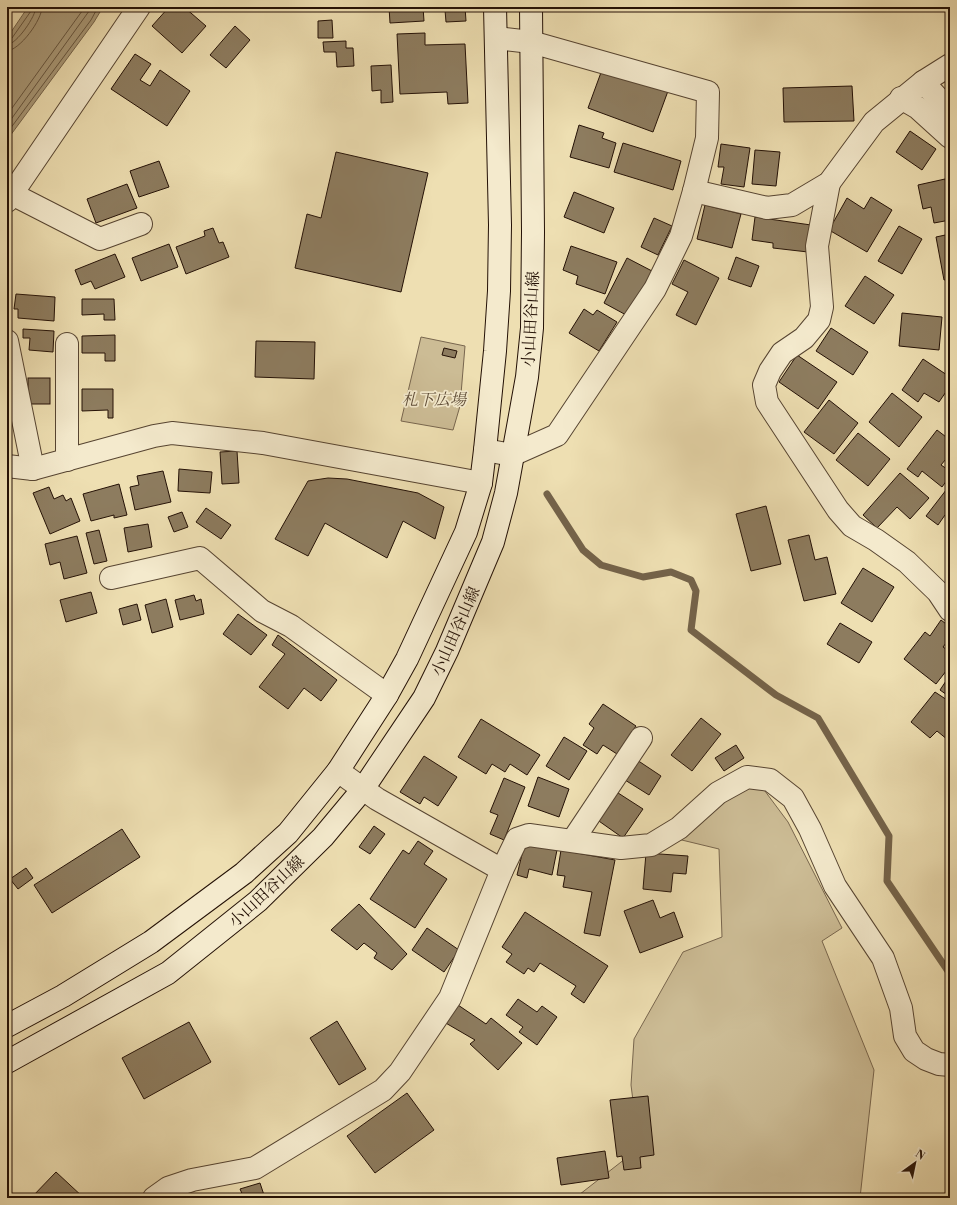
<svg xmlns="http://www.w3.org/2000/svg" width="957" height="1205" font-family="'Libre Bodoni','Noto Serif JP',serif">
<rect width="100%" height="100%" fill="#eedfb2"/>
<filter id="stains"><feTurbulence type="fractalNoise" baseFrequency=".005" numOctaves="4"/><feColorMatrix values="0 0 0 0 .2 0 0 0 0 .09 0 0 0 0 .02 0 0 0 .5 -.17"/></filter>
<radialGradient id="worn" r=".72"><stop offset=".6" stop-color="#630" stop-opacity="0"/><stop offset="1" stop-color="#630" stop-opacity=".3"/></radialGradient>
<g fill="#ccbc95" stroke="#78664e">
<polygon points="421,337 465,346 460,406 453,430 401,421"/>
<polygon points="747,767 788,822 842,928 822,941 874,1070 860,1198 575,1198 639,1148 631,1085 634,1039 683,952 722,937 719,849 661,835"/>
</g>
<polygon fill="#a99978" stroke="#74634a" points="28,7 103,7 94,22 7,140 7,38"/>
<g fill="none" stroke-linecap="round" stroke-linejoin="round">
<g stroke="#66553f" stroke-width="1">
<polyline points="7,40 12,38 31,11 31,7"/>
<path d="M 7,45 C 17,44 36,16 36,7"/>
<path d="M 7,51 C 20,50 42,20 42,7"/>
<polyline points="7,115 85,7"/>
<polyline points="7,125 92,7"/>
<polyline points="7,133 91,20 98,7"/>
</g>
<polyline stroke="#74634a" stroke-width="7" points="547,494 583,550 601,565 643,577 671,572 691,580 696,591 691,630 776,695 818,718 889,836 887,881 950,974"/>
</g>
<g fill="#8d7c5f" stroke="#241106">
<polygon points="169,7 184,7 206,26 182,53 152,26"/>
<polygon points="389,7 423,7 424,21 390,23"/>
<polygon points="448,7 465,7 466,21 446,22 445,10 448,10"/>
<polygon points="332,20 333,38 318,38 318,21"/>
<polygon points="235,26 250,40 226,68 210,55"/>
<polygon points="425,33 425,45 465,44 468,103 448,104 447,92 400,94 397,34"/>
<polygon points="346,41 346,48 353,48 354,66 337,67 336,52 324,52 323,42"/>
<polygon points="135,54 151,64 140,80 150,86 160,70 190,91 167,126 111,89"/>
<polygon points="391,65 393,102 381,103 381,90 372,91 371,66"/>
<polygon points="603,67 668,91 653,132 588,108"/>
<polygon points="852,86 854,121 784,122 783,88"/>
<polygon points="579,125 604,133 602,138 616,143 609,168 570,157"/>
<polygon points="910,131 936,149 922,170 896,152"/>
<polygon points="623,143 681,161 673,190 614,172"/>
<polygon points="721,144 750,148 744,187 721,184 724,167 718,167"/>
<polygon points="755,150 780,152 776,186 752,184"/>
<polygon points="336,152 428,173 401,292 295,268 307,214 321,218"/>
<polygon points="159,161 169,187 139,197 130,171"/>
<polygon points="945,179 950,201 950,220 934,223 931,207 923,209 918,185"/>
<polygon points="127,184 137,208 96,223 87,199"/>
<polygon points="574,192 614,208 604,233 564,217"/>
<polygon points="871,197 892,210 867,252 829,230 847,198 864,209"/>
<polygon points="705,205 741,214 732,248 697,239"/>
<polygon points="755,217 811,225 808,252 773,248 773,243 752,240"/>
<polygon points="654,218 672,226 658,255 641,247"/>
<polygon points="899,226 922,239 902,274 878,261"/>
<polygon points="213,228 219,243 223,242 229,257 186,274 176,247 205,236 204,231"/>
<polygon points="950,234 950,279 944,280 936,237"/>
<polygon points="169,244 178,267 141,281 132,258"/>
<polygon points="571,246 617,262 605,294 576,284 578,276 563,270"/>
<polygon points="115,254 125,277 95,289 91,281 81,285 75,270"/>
<polygon points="736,257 759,266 751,287 728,279"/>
<polygon points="627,258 652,271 628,316 604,303"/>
<polygon points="684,260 719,278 696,325 676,315 688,292 672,284"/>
<polygon points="865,276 894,295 874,324 845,306"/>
<polygon points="16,294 55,297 54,321 18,318 18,309 14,309"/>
<polygon points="82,299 114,299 115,320 104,320 104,314 82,315"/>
<polygon points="584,309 593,315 597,310 617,322 599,351 569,333"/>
<polygon points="902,313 942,317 939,350 899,346"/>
<polygon points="831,328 868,352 853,375 816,351"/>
<polygon points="23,329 54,331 53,352 29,350 30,338 23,338"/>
<polygon points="115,335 115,361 105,361 105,353 82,353 82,336"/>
<polygon points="256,341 315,342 314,379 255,377"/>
<polygon points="444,348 457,351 455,358 442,355"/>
<polygon points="797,355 837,382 818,409 779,382"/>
<polygon points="923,359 950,377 950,386 939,402 924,393 918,402 902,390"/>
<rect x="28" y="378" width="22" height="26"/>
<polygon points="82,389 113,389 113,418 108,418 108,410 82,411"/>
<polygon points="892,393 922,417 899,447 869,422"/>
<polygon points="829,400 858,423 834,454 804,432"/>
<polygon points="937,430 950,440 950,454 941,465 950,471 950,476 942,487 922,471 918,477 907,469"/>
<polygon points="858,433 890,459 868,486 836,460"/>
<polygon points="237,451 239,483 222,484 220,452"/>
<polygon points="179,469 212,472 210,493 178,491"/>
<polygon points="163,471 171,502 135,510 130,487 139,485 137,476"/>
<polygon points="900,473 929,498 910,519 897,507 877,528 863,515"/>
<polygon points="328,478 347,479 418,493 444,507 435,539 403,521 387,558 325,523 308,556 275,539 308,481"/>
<polygon points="119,484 127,515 114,518 114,515 91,521 83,494"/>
<polygon points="950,485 950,519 945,515 938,525 926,516"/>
<polygon points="49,487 54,499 63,495 66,501 71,498 80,521 50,534 33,493"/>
<polygon points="766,506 781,564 751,571 736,514"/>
<polygon points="206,508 231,525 221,539 196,522"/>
<polygon points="182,512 188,527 174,532 168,517"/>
<polygon points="148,524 152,547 128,552 124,528"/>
<polygon points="99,530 107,561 94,564 86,533"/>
<polygon points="809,535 815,560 827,557 836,594 804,601 788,540"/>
<polygon points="77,536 87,573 64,579 60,562 50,565 45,544"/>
<polygon points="863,568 894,587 872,622 841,603"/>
<polygon points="91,592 97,613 66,622 60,600"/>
<polygon points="194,595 196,601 201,599 204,614 180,620 175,600"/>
<polygon points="166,599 173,627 152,633 145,605"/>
<polygon points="137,604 141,620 123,625 119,609"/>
<polygon points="238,614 267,635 251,655 223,634"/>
<polygon points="941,620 950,627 950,638 943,647 950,652 950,666 936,684 904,659 925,632 930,636"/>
<polygon points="840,623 872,642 859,663 827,644"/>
<polygon points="278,635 337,680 321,701 304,688 288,709 259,687 285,654 272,645"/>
<polygon points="950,675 950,697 940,690"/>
<polygon points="935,692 950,702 950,739 948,740 937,731 930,738 911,722"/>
<polygon points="603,704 636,726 617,754 603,745 597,754 583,745 594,728 589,724"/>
<polygon points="701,718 721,734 692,771 671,755"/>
<polygon points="481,719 540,755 527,775 510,764 505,772 492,764 486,774 458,757"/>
<polygon points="564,737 587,751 569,780 546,766"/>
<polygon points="736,745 744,758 724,771 715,758"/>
<polygon points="424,756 457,777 438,806 424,797 420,804 400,792"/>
<polygon points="637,760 661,776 649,795 625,780"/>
<polygon points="538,777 569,789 559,817 528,806"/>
<polygon points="504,778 525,787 504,840 490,834 498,815 490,812"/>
<polygon points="615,791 643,809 623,838 596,819"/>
<polygon points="374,826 385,834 370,854 359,847"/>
<polygon points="122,829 140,857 52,913 34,885"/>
<polygon points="418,841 433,851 424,864 447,879 415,928 370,899 403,850 409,854"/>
<polygon points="525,842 557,850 552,875 529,869 527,878 517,875"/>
<polygon points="561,850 615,860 600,936 584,933 592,892 563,887 565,876 557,875"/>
<polygon points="646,853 688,856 686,874 673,873 671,892 643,889"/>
<polygon points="26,868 33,878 18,889 10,879"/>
<polygon points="653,900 660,918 674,912 683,937 640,953 624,911"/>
<polygon points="359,904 407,954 392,970 374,958 377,953 364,943 357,950 331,930"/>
<polygon points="525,912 608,966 584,1003 571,994 576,986 540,963 534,972 528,968 524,974 506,962 512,954 502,947"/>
<polygon points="427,928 459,950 444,972 412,950"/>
<polygon points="518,999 537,1012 542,1006 557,1017 537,1045 519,1032 523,1027 506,1015"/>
<polygon points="458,1005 486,1024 491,1018 522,1043 498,1070 470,1044 475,1040 444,1022"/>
<polygon points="337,1021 366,1069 339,1085 310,1038"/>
<polygon points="189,1022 211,1062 144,1099 122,1058"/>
<polygon points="407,1093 434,1130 375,1173 347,1136"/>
<polygon points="648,1096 654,1155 640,1157 641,1168 624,1170 622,1156 617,1157 610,1100"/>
<polygon points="605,1151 609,1178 561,1185 557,1158"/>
<polygon points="56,1172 84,1198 31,1198"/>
<polygon points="260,1183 265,1198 244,1198 240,1189"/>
</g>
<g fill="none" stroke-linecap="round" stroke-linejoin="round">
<g stroke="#564431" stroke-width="24">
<g id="minor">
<polyline points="923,82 950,111"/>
<polyline points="901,98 918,108 950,137"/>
<polyline points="829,183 817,246 822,307 819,320 804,338 782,353 770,371 764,385 767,402 838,510 852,526 876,540 907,562 938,592 950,610"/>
<polyline points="694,191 767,208 792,205 829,183 874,122 923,82 950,65"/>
<polyline points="12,194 100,239 141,224"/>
<polyline points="7,201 139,7"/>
<polyline points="7,341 33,469"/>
<polyline points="67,344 67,460"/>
<polyline points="485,450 512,455 557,435 655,289 681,236 694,191 707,138 708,92 531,42 496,38"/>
<polyline points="7,466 33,469 154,436 172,433 263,443 481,483"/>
<polyline points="111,578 200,558 262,611 291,626 387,695"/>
<polyline points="338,771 377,799 502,870"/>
<polyline points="573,840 641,738"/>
<polyline points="154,1198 168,1188 192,1180 255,1168 383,1090 400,1072 450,998 502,870 517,839 529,835 621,848 651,845 679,828 718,793 747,777 770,780 793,798 810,829 835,886 883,958 901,1008 905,1036 914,1051 926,1059 939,1064 950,1065"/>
</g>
</g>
<g stroke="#241106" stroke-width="24">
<g id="secondary">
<polyline points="7,1026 63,996 151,942 244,873 288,833 338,771 387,695 407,659 466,532 481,483 485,450 495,351 499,291 500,225 495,7"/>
<polyline points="7,1062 168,973 258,901 323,837 363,789 424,698 447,651 493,542 506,493 527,377 532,328 533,232 531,7"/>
</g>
</g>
<use href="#minor" stroke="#f4eacd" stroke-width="22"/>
<use href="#secondary" stroke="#f4eacd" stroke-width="22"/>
</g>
<g text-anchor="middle" stroke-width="3.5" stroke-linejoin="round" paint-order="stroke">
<g font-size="16" fill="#241106" stroke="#f4eacd">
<text transform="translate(530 319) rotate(-87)" y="6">小山田谷山線</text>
<text transform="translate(455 631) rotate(-66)" y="6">小山田谷山線</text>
<text transform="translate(266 891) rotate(-43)" y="6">小山田谷山線</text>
</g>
<g font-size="16" font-style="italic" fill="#5f4d38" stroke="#f4eacd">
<text x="434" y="405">札下広場</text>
</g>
</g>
<rect width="957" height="1205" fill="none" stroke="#eedfb2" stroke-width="24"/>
<rect x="8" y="8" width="941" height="1189" fill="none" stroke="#241106" stroke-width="2"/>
<rect x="12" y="12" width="933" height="1181" fill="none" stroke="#241106"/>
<g transform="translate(915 1163) rotate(33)" stroke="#f4eacd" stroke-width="3" paint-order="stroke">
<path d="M0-3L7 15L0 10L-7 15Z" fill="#241106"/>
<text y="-6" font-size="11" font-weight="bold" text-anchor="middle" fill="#241106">N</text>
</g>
<rect width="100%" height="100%" filter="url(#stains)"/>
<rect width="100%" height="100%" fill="url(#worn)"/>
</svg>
